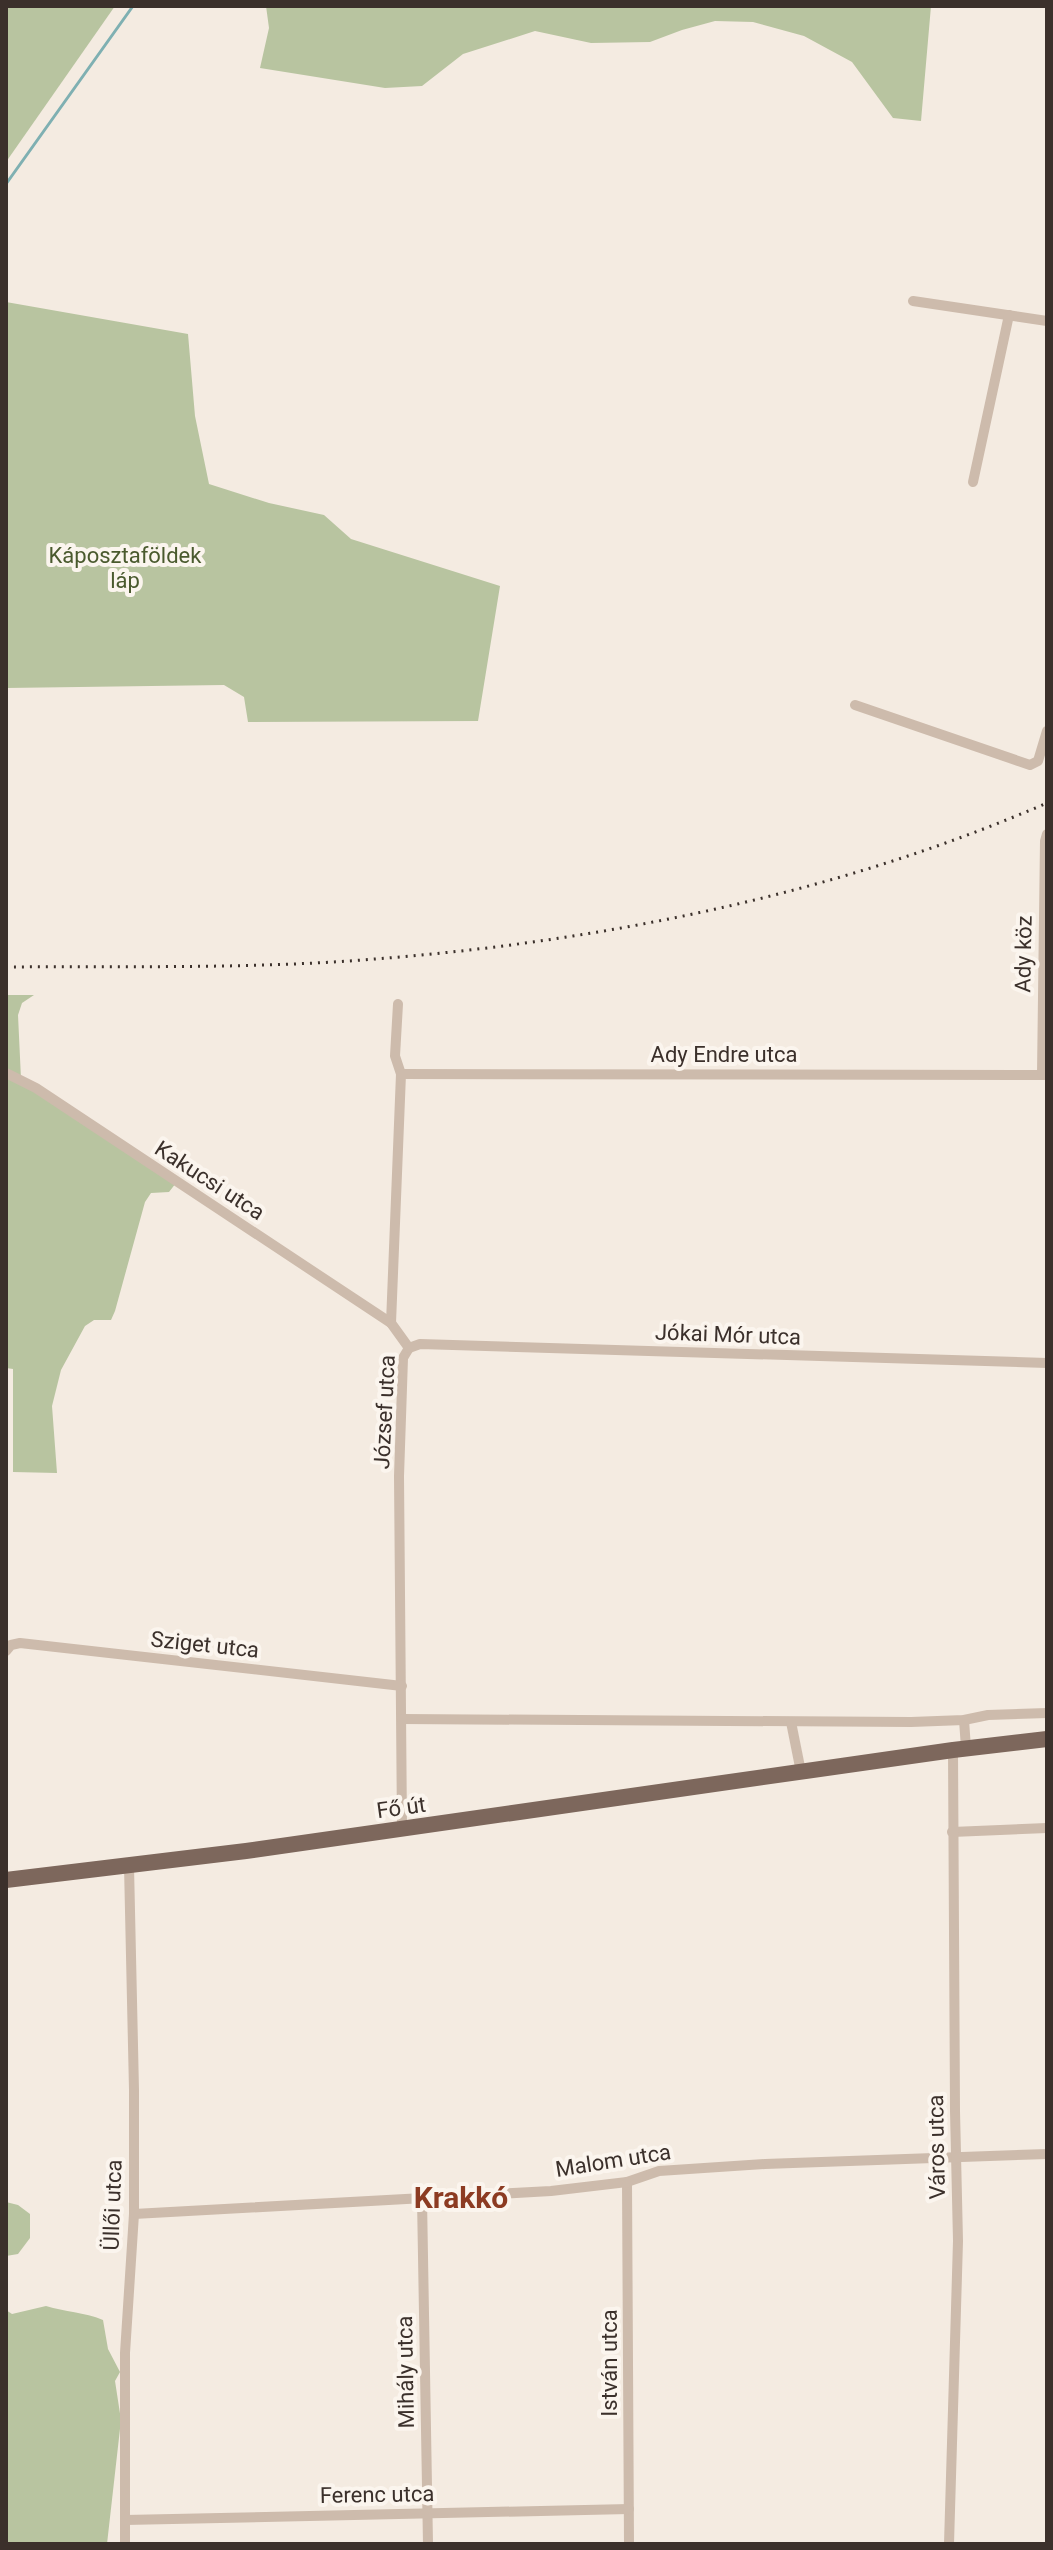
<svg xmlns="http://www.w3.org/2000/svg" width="1053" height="2550" font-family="Roboto,sans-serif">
<rect width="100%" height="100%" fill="#f4ebe1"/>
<g fill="#b8c4a0">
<polygon points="6,6 115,6 6,162"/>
<polygon points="266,6 931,6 921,121 893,118 852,62 804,36 753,22 715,21 682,30 650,42 591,43 535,31 463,54 422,86 385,88 260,68 269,28"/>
<polygon points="6,302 188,334 195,416 209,484 269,503 324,515 351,539 500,586 478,721 248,722 244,697 224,685 6,688"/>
<polygon points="6,995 34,995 22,1003 18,1015 21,1079 176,1183 169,1192 151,1193 145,1202 115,1311 111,1320 94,1320 85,1326 61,1370 52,1406 57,1473 13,1472 13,1369 6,1368"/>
<polygon points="6,2202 18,2205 30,2214 30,2238 18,2254 6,2256"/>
<path d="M 46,2306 C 65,2312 84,2312 103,2320 L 108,2349 L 120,2372 L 115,2381 L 121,2420 L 107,2544 L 6,2544 L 6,2310 L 12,2314 Z"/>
</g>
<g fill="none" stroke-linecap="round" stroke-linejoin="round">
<polyline stroke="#7fb0b2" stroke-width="3" points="6,184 133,6"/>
<g stroke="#cdbbac" stroke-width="10">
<polyline points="913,301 1047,321"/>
<polyline points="973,482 1009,315"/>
<polyline points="855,705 1030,765 1038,761 1047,731"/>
<polyline points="398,1004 395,1056 401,1074 391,1323 409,1348 403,1358 399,1476 402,1829"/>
<polyline points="6,1073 36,1088 391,1323"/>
<polyline points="401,1074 1047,1075"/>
<polyline points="1042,1074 1045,841 1047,834"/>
<polyline points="409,1348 420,1344 1047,1363"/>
<polyline points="6,1651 11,1645 20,1643 402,1686"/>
<polyline points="402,1719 911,1722 964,1720 988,1715 1047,1713"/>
<polyline points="964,1720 966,1748"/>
<polyline points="791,1722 801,1772"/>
<polyline points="952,1832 1047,1828"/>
<polyline points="627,2182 629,2544"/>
<polyline points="422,2199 428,2544"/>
<polyline points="134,2214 551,2191 627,2182 659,2171 765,2164 1047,2154"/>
<polyline points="125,2520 629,2509"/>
<polyline points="125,2544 125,2353 134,2214 134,2090 129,1866"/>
<polyline points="949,2544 958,2241 955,2111 953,1750"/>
</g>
<polyline stroke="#7d675c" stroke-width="16" points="6,1880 246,1851 953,1750 1047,1739"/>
<path stroke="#3b302b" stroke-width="3" stroke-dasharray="2 6" stroke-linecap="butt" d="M 6,967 C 124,966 244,969 362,960 C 595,943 832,896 1047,803"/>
</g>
<g text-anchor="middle" stroke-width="8" stroke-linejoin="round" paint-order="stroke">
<g font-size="22" fill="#4a5a2e" stroke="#fbf5ee">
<text x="125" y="563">Káposztaföldek<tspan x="125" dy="25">láp</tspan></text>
</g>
<g font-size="22" fill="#3b302b" stroke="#fbf5ee">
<text transform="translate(1023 954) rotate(-89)" y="8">Ady köz</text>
<text x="724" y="1062">Ady Endre utca</text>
<text transform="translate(210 1180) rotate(33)" y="8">Kakucsi utca</text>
<text transform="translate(728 1334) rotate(2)" y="8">Jókai Mór utca</text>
<text transform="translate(384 1412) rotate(-87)" y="8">József utca</text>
<text transform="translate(205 1644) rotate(6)" y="8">Sziget utca</text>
<text transform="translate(401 1807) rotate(-8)" y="8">Fő út</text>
<text transform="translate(936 2147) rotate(-91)" y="8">Város utca</text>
<text transform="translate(613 2160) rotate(-9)" y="8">Malom utca</text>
<text transform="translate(112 2205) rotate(-88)" y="8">Üllői utca</text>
<text transform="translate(609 2363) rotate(-90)" y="8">István utca</text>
<text transform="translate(405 2372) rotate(-91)" y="8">Mihály utca</text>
<text transform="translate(377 2494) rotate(-1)" y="8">Ferenc utca</text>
</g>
<g font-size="30" font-weight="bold" fill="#8c3b22" stroke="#fbf5ee">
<text x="461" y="2208">Krakkó</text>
</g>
</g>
<rect width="1053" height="2550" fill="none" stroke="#3b302b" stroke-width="16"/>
</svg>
